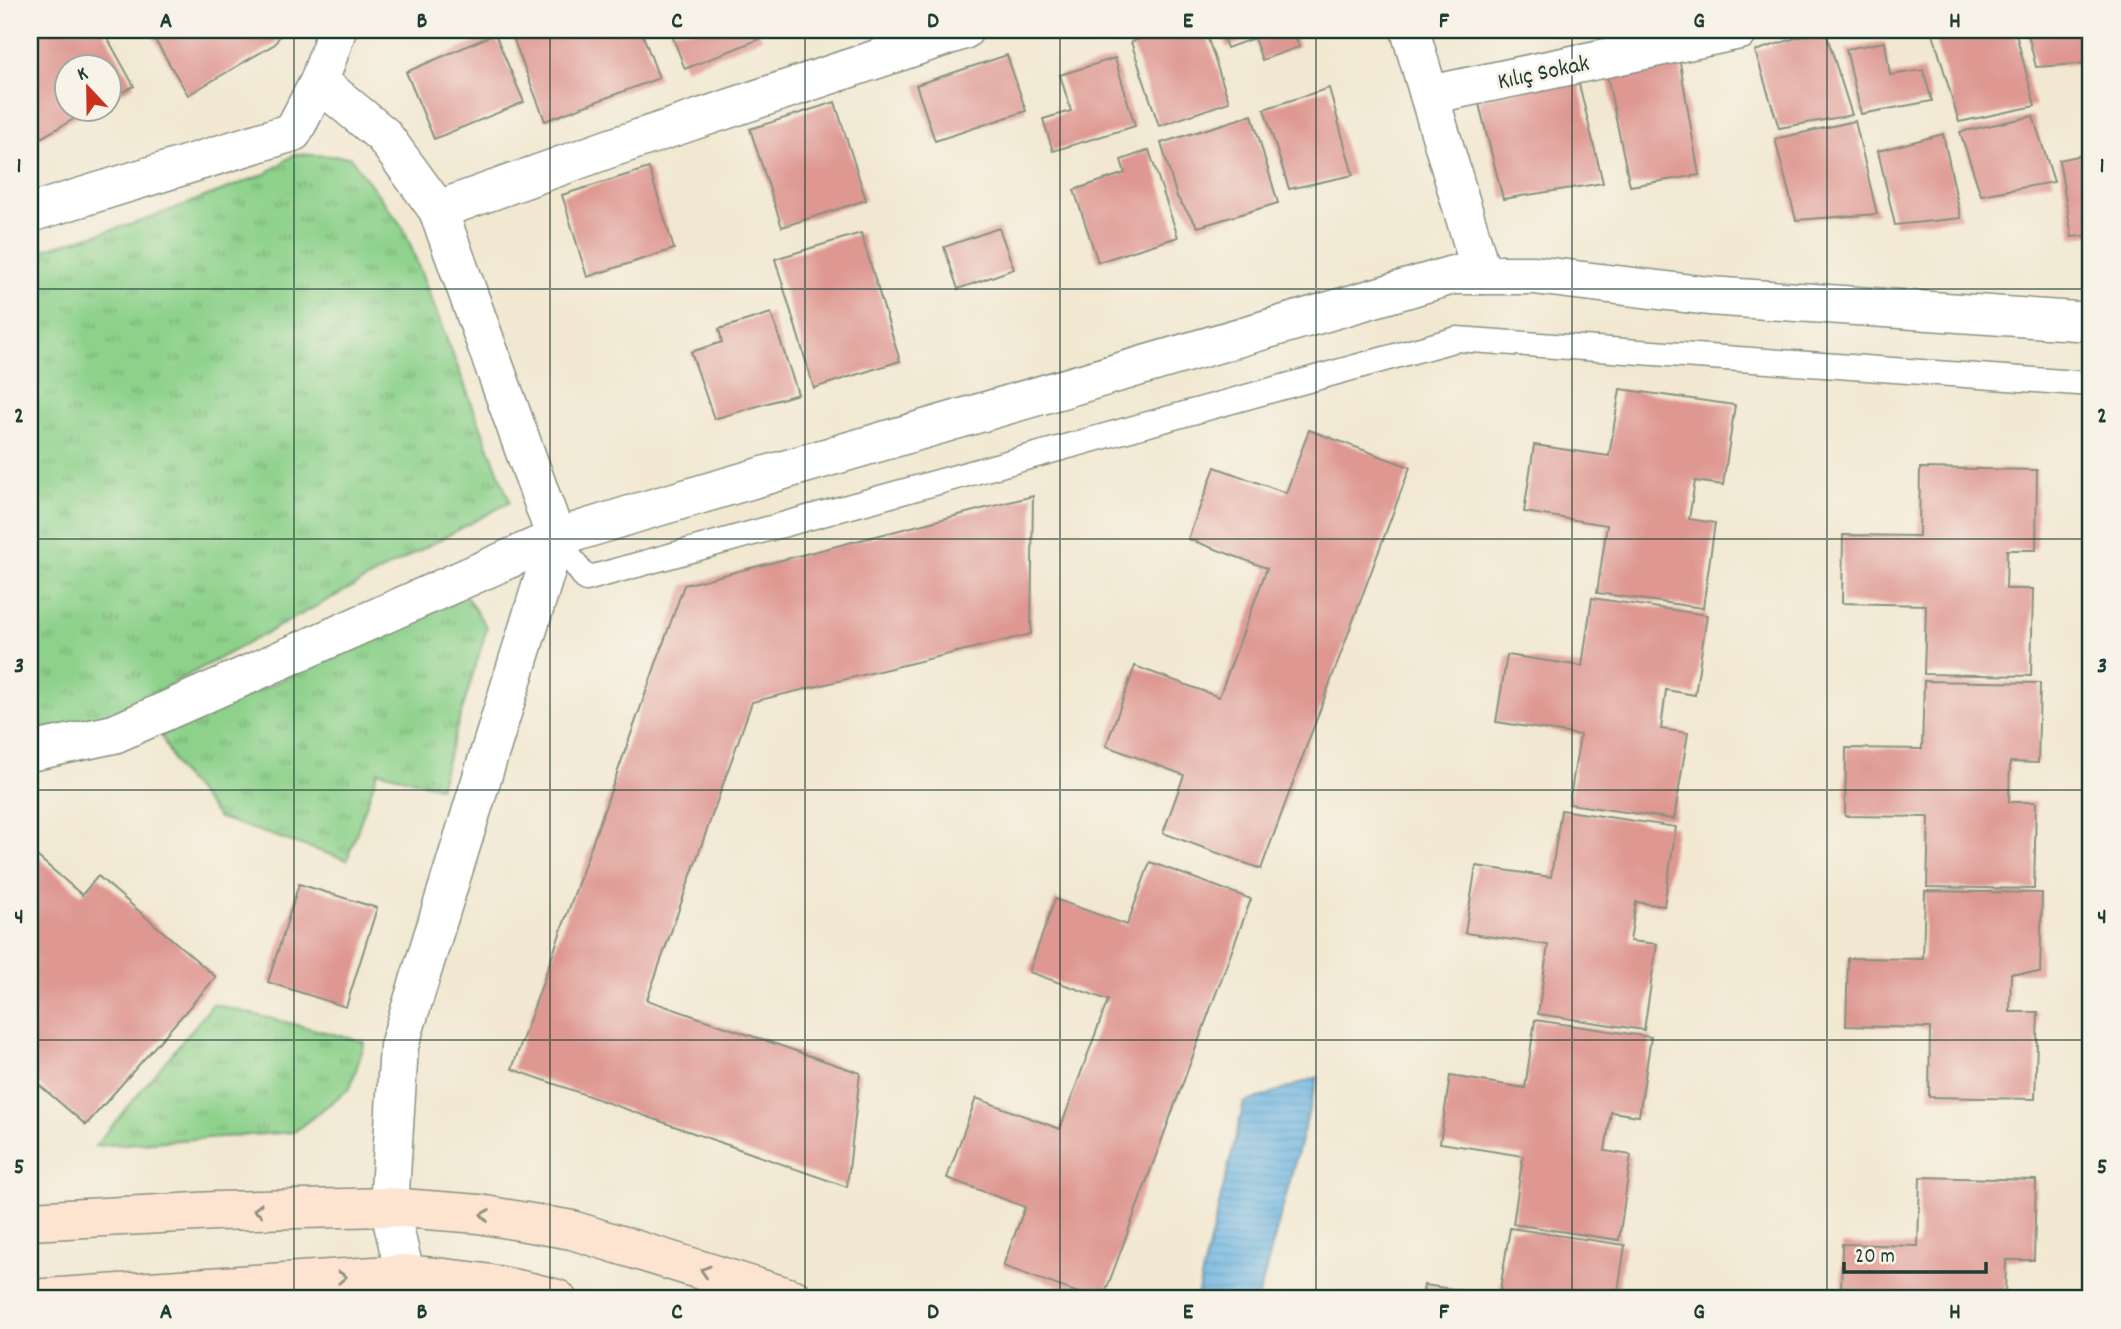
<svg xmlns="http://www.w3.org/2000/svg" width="2121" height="1329" font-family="Dekko,sans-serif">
<defs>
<pattern id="grass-tufts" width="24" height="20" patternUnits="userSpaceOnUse" patternTransform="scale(1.75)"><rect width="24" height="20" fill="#8dd18b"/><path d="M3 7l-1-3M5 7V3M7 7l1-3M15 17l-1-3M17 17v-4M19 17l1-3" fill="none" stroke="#73ab72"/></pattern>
<pattern id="water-rules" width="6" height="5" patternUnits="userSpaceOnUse" patternTransform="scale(1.75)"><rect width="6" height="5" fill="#6ab4e2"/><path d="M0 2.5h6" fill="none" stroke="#5794b8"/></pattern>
</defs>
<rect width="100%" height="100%" fill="#f7f3e8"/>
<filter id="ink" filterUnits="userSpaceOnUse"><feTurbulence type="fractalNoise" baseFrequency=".0143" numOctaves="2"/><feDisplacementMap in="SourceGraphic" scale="14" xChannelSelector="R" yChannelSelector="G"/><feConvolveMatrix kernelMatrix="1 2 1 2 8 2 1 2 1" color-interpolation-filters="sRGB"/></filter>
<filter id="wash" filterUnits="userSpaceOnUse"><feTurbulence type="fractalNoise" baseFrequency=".00686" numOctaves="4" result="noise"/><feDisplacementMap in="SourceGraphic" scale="28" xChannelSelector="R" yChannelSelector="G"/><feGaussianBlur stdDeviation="1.57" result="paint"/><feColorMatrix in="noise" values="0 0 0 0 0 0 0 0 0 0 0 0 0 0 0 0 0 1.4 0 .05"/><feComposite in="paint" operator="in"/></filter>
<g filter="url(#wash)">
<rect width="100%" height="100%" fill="#f2e8d1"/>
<g fill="url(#grass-tufts)" stroke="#568760" stroke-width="2">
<polygon points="295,154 350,157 404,229 510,502 108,718 30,731 30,251 35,252 139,222 265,174"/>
<polygon points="466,596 487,628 439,787 378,771 347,860 219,818 178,770 161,735"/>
<polygon points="213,1004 365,1042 350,1088 294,1132 95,1146"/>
</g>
<polygon fill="url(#water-rules)" stroke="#44788b" stroke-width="2" points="1318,1077 1259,1295 1248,1299 1196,1299 1244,1103"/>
<g id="blocks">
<g fill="#de9791">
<polygon points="30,30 103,30 134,86 108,100 108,66 66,66 66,108 93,108 30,144"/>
<polygon points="149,30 283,30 275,44 188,95"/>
<polygon points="510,30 641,30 659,78 545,121"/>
<polygon points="670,30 758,30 762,38 685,69"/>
<polygon points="1167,30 1205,30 1229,102 1159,126 1131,42"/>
<polygon points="1220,30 1293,30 1299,47 1262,60 1254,38 1227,48"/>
<polygon points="1821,30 1825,30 1852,115 1779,128 1755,51"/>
<polygon points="1932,30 2015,30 2035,106 1959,122"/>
<polygon points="2027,30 2091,30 2091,63 2036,67"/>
<polygon points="495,34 524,102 434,139 406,72"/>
<polygon points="1885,42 1890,75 1923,70 1932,101 1861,114 1846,49"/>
<polygon points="1007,55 1026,111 935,141 916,85"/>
<polygon points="1679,57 1699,175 1630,186 1606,71"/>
<polygon points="1115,58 1135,126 1053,151 1043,119 1071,111 1060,75"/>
<polygon points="1577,76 1603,183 1503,199 1478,100"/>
<polygon points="1329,88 1353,175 1289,189 1264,109"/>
<polygon points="835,102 866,200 782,227 750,129"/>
<polygon points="1252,115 1278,203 1198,227 1177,197 1161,143"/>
<polygon points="2033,116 2054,182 1981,195 1960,132"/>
<polygon points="1855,121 1877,214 1796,220 1775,139"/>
<polygon points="1943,134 1961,218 1895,225 1878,151"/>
<polygon points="1149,150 1178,237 1098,262 1074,190 1125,173 1121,160"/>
<polygon points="2091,153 2091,235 2072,237 2059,160"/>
<polygon points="649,168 674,249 587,277 562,195"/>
<polygon points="999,228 1014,269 958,289 944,247"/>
<polygon points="861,233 900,361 814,388 775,259"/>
<polygon points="771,313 798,394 714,419 691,352 722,342 719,329"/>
<polygon points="1620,389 1735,405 1723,485 1695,481 1689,519 1715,523 1703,608 1597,593 1607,525 1524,512 1534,445 1609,456"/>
<polygon points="1309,430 1410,467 1261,869 1163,833 1184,775 1106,746 1135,666 1219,697 1267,568 1188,539 1215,467 1286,493"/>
<polygon points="1920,468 2037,470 2036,550 2007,550 2006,589 2033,589 2031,676 1924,674 1926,605 1842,603 1843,535 1919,536"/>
<polygon points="1033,496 1031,634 752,702 647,1000 860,1073 847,1187 512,1069 684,585"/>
<polygon points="1592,598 1707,615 1695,695 1666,690 1661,729 1688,733 1674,819 1569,804 1580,735 1496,722 1507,655 1582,666"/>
<polygon points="1924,681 2040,683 2038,763 2010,762 2009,802 2036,802 2034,889 1927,887 1929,817 1845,816 1846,748 1922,749"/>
<polygon points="1561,810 1676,827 1664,906 1636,902 1630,941 1657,944 1644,1030 1538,1014 1548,945 1465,933 1476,866 1551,877"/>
<polygon points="30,850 82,895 98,876 216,977 86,1125 30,1077"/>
<polygon points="1150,862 1251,899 1103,1299 1095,1299 1003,1266 1025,1207 947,1178 976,1098 1060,1129 1108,1000 1029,972 1055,899 1127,925"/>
<polygon points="299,884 377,908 346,1007 268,982"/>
<polygon points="1925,891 2042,893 2040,973 2011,973 2010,1012 2038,1012 2035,1099 1929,1097 1930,1028 1846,1026 1848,958 1923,959"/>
<polygon points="1535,1020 1651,1037 1639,1116 1611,1112 1605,1151 1631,1155 1619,1240 1513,1224 1523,1156 1440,1143 1450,1076 1525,1088"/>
<polygon points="1920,1177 2036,1180 2034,1260 2006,1260 2005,1299 1841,1299 1842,1244 1918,1246"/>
<polygon points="1510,1228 1625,1245 1617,1299 1422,1299 1424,1285 1499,1296"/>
</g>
</g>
</g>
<g filter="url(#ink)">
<use href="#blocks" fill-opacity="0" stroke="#889282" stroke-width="2"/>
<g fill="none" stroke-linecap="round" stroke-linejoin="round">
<g stroke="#889282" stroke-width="27">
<polyline id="lane" points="556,538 586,579 1457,339 2091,384"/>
</g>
<g stroke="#889282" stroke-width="41">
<g id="street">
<polyline points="1410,30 1482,275"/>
<polyline points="319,82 383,135 438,210 556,538 399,1046 389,1207 405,1274 416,1299"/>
<polyline points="1429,95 1740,30"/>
<polyline points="438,210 608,149 964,30"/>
<polyline points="30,213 293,132 319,82 337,30"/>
<polyline points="30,752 114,734 556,538 640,512 1453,275 1534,275 1709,296 2091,322"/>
</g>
</g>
<g stroke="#889282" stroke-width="41">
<g id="secondary">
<polyline points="30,1221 216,1211 389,1207 479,1214 572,1230 794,1299"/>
<path d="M 30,1299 L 405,1274 C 456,1279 508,1284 557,1299"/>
</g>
</g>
<use href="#lane" stroke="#fff" stroke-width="24"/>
<use href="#street" stroke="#fff" stroke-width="38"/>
<use href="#secondary" stroke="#fde4d1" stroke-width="38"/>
</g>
<defs><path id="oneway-chevron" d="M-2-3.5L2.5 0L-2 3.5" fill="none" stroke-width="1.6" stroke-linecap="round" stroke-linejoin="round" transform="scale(1.75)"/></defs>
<g stroke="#8e9082">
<use href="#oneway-chevron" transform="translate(258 1210) rotate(179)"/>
<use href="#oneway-chevron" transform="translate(485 1215) rotate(-171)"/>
<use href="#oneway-chevron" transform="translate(705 1271) rotate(-163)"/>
<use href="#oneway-chevron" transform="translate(342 1277) rotate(-3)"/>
</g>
</g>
<path fill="none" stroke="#1f3d34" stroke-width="2" stroke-opacity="0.55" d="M 294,30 L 294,1299M 550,30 L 550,1299M 805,30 L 805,1299M 1060,30 L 1060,1299M 1316,30 L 1316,1299M 1572,30 L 1572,1299M 1827,30 L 1827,1299M 30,289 L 2091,289M 30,539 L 2091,539M 30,790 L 2091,790M 30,1040 L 2091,1040"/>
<g text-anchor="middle" stroke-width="6" stroke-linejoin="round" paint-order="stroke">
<g font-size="24" fill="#1f3d34" stroke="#f7f3e8">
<text transform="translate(1543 71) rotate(-12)" y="8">Kılıç Sokak</text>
</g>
</g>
<rect width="2121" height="1329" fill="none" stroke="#f7f3e8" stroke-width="77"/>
<g transform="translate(88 88) rotate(338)"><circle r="33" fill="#f7f3e8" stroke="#a1aaa0" stroke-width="2"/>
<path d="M0-5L12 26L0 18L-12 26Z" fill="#c8321e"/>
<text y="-10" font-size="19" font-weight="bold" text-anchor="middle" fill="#1f3d34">K</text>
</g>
<path d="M1844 1262v10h142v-10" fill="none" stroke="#1f3d34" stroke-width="3.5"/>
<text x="1855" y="1262" font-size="21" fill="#1f3d34" stroke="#f7f3e8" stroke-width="5" paint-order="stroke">20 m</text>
<rect x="38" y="38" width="2044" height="1252" fill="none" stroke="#1f3d34" stroke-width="2.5"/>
<g font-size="23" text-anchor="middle" font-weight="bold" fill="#1f3d34">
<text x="166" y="27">A</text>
<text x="422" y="27">B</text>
<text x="677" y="27">C</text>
<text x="933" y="27">D</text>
<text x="1188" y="27">E</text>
<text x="1444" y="27">F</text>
<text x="1699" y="27">G</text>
<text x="1955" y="27">H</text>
<text x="19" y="172">1</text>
<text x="2102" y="172">1</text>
<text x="19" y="422">2</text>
<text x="2102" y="422">2</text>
<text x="19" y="672">3</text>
<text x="2102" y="672">3</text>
<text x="19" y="923">4</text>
<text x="2102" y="923">4</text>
<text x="19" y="1173">5</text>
<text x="2102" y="1173">5</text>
<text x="166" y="1318">A</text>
<text x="422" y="1318">B</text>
<text x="677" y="1318">C</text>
<text x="933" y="1318">D</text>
<text x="1188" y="1318">E</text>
<text x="1444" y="1318">F</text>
<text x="1699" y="1318">G</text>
<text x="1955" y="1318">H</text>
</g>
</svg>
